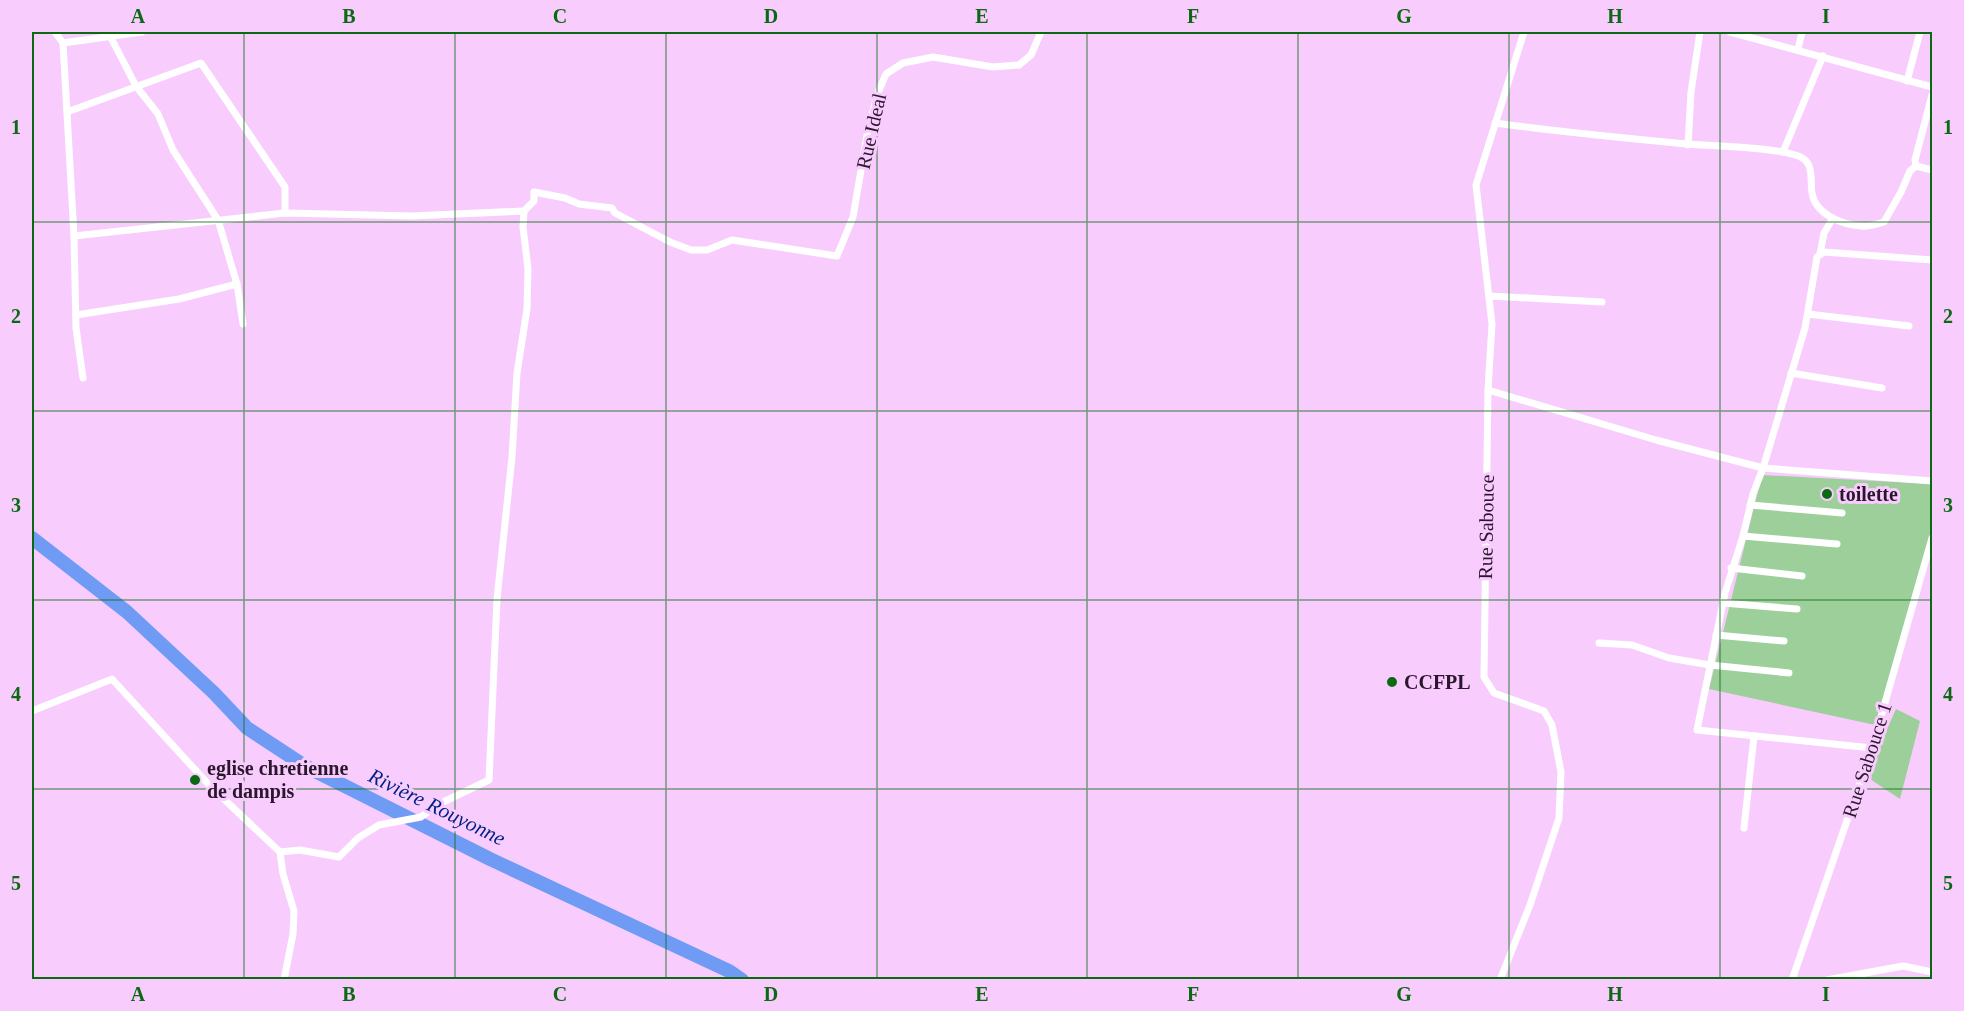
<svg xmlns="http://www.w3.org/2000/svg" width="1964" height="1011" font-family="'Times New Roman',serif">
<rect width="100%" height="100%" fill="#f8cdfd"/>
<g fill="#9ccf99">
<polygon points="1762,475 1932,484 1932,531 1880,726 1709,689"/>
<polygon points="1896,709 1920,721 1900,799 1870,779 1881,743"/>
</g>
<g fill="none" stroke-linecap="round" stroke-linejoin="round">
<polyline stroke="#6f9bf5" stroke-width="14" points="32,538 127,612 214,693 247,728 305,766 490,859 729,971 742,980"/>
<g stroke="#fff" stroke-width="7">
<polyline points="55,32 63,43 142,32"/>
<polyline points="108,32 136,86 158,114 173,150 218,220 237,284 243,324"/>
<polyline points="1730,32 1932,87"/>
<polyline points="63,43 74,236 76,328 83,378"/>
<polyline points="1798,49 1802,32"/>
<polyline points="1907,81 1920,32"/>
<polyline points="1932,95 1915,160 1916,166 1932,170"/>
<polyline points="67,112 201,63 285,187 285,213"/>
<path d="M 1495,123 C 1559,132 1622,138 1686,144 C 1709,146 1788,147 1804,159 C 1814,167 1810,183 1812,193 C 1815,214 1842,225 1862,226 C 1869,227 1877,224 1884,222 L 1901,192 L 1910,171 L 1916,166"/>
<polyline points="1688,145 1691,92 1700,32"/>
<polyline points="1783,152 1823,56"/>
<polyline points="74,236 285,213 412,216 524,211"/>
<polyline points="1820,254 1824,233 1833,218"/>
<polyline points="1489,296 1602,302"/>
<polyline points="1808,314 1909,326"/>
<polyline points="76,315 179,299 237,284"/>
<polyline points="1791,373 1882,388"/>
<polyline points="1488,390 1656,440 1763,468 1932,481"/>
<polyline points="1750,505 1842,513"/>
<polyline points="1743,536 1837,544"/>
<polyline points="1731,568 1802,576"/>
<polyline points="1723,603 1797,609"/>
<polyline points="1716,635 1784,641"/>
<polyline points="1599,643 1632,645 1669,658 1710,665 1789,673"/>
<polyline points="32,711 112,679 210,786 280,852 283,874 294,911 293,934 284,980"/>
<polyline points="1872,748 1697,730 1725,593 1743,536 1753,494 1763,468 1805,328 1817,257 1824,252 1932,260"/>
<polyline points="1744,828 1754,736"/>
<polyline points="280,852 300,850 339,857 358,838 379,825 421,817 437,805 489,780 497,599 512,457 517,373 527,309 528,269 523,227 524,211 534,201 534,192 565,198 579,204 612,208 615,213 670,242 691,250 707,250 732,240 837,256 853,217 867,135 877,95 886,74 903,63 933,57 993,67 1019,65 1031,55 1041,32"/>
<polyline points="1500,980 1530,905 1559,818 1561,772 1552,725 1544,711 1494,693 1484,677 1488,390 1492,324 1476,185 1524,32"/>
<polyline points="1792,980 1872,748 1932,538"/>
<polyline points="1827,980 1903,966 1932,972"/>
</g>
</g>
<path fill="none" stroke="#0b6912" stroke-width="1.5" stroke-opacity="0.55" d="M 244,32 L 244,980M 455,32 L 455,980M 666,32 L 666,980M 877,32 L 877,980M 1087,32 L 1087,980M 1298,32 L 1298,980M 1509,32 L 1509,980M 1720,32 L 1720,980M 32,222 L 1932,222M 32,411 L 1932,411M 32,600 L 1932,600M 32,789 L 1932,789"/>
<g fill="#0b6912" stroke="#f8cdfd" stroke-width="2">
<circle cx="1827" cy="494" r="6"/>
<circle cx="1392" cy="682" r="6"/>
<circle cx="195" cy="780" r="6"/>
</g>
<g text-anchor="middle" stroke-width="6" stroke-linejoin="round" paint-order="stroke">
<g font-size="20" fill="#2b172d" stroke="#f8cdfd">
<text transform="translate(871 131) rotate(-77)" y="7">Rue Ideal</text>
<text transform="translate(1486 527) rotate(-89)" y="7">Rue Sabouce</text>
<text transform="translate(1867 760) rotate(-72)" y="7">Rue Sabouce 1</text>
</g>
<g font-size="20" font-weight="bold" fill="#2b172d" stroke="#f8cdfd" text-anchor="start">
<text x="1839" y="501">toilette</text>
<text x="1404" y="689">CCFPL</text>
<text x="207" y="775">eglise chretienne<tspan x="207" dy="23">de dampis</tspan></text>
</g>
<g font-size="21" font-style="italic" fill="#001f86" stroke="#f8cdfd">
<text transform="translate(437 807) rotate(26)" y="7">Rivière Rouyonne</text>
</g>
</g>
<rect width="1964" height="1011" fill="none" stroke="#f8cdfd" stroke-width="66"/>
<rect x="33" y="33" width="1898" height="945" fill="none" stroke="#0b6912" stroke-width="2"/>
<g font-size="20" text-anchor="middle" font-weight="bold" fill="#0b6912">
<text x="138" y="23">A</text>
<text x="349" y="23">B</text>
<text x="560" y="23">C</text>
<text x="771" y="23">D</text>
<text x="982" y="23">E</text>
<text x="1193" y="23">F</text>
<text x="1404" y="23">G</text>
<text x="1615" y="23">H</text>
<text x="1826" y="23">I</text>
<text x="16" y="134">1</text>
<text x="1948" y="134">1</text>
<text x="16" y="323">2</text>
<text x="1948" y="323">2</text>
<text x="16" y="512">3</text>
<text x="1948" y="512">3</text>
<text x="16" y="701">4</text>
<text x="1948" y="701">4</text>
<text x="16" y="890">5</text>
<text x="1948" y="890">5</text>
<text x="138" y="1001">A</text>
<text x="349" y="1001">B</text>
<text x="560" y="1001">C</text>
<text x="771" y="1001">D</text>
<text x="982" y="1001">E</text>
<text x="1193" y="1001">F</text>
<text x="1404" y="1001">G</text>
<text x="1615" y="1001">H</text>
<text x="1826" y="1001">I</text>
</g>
</svg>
